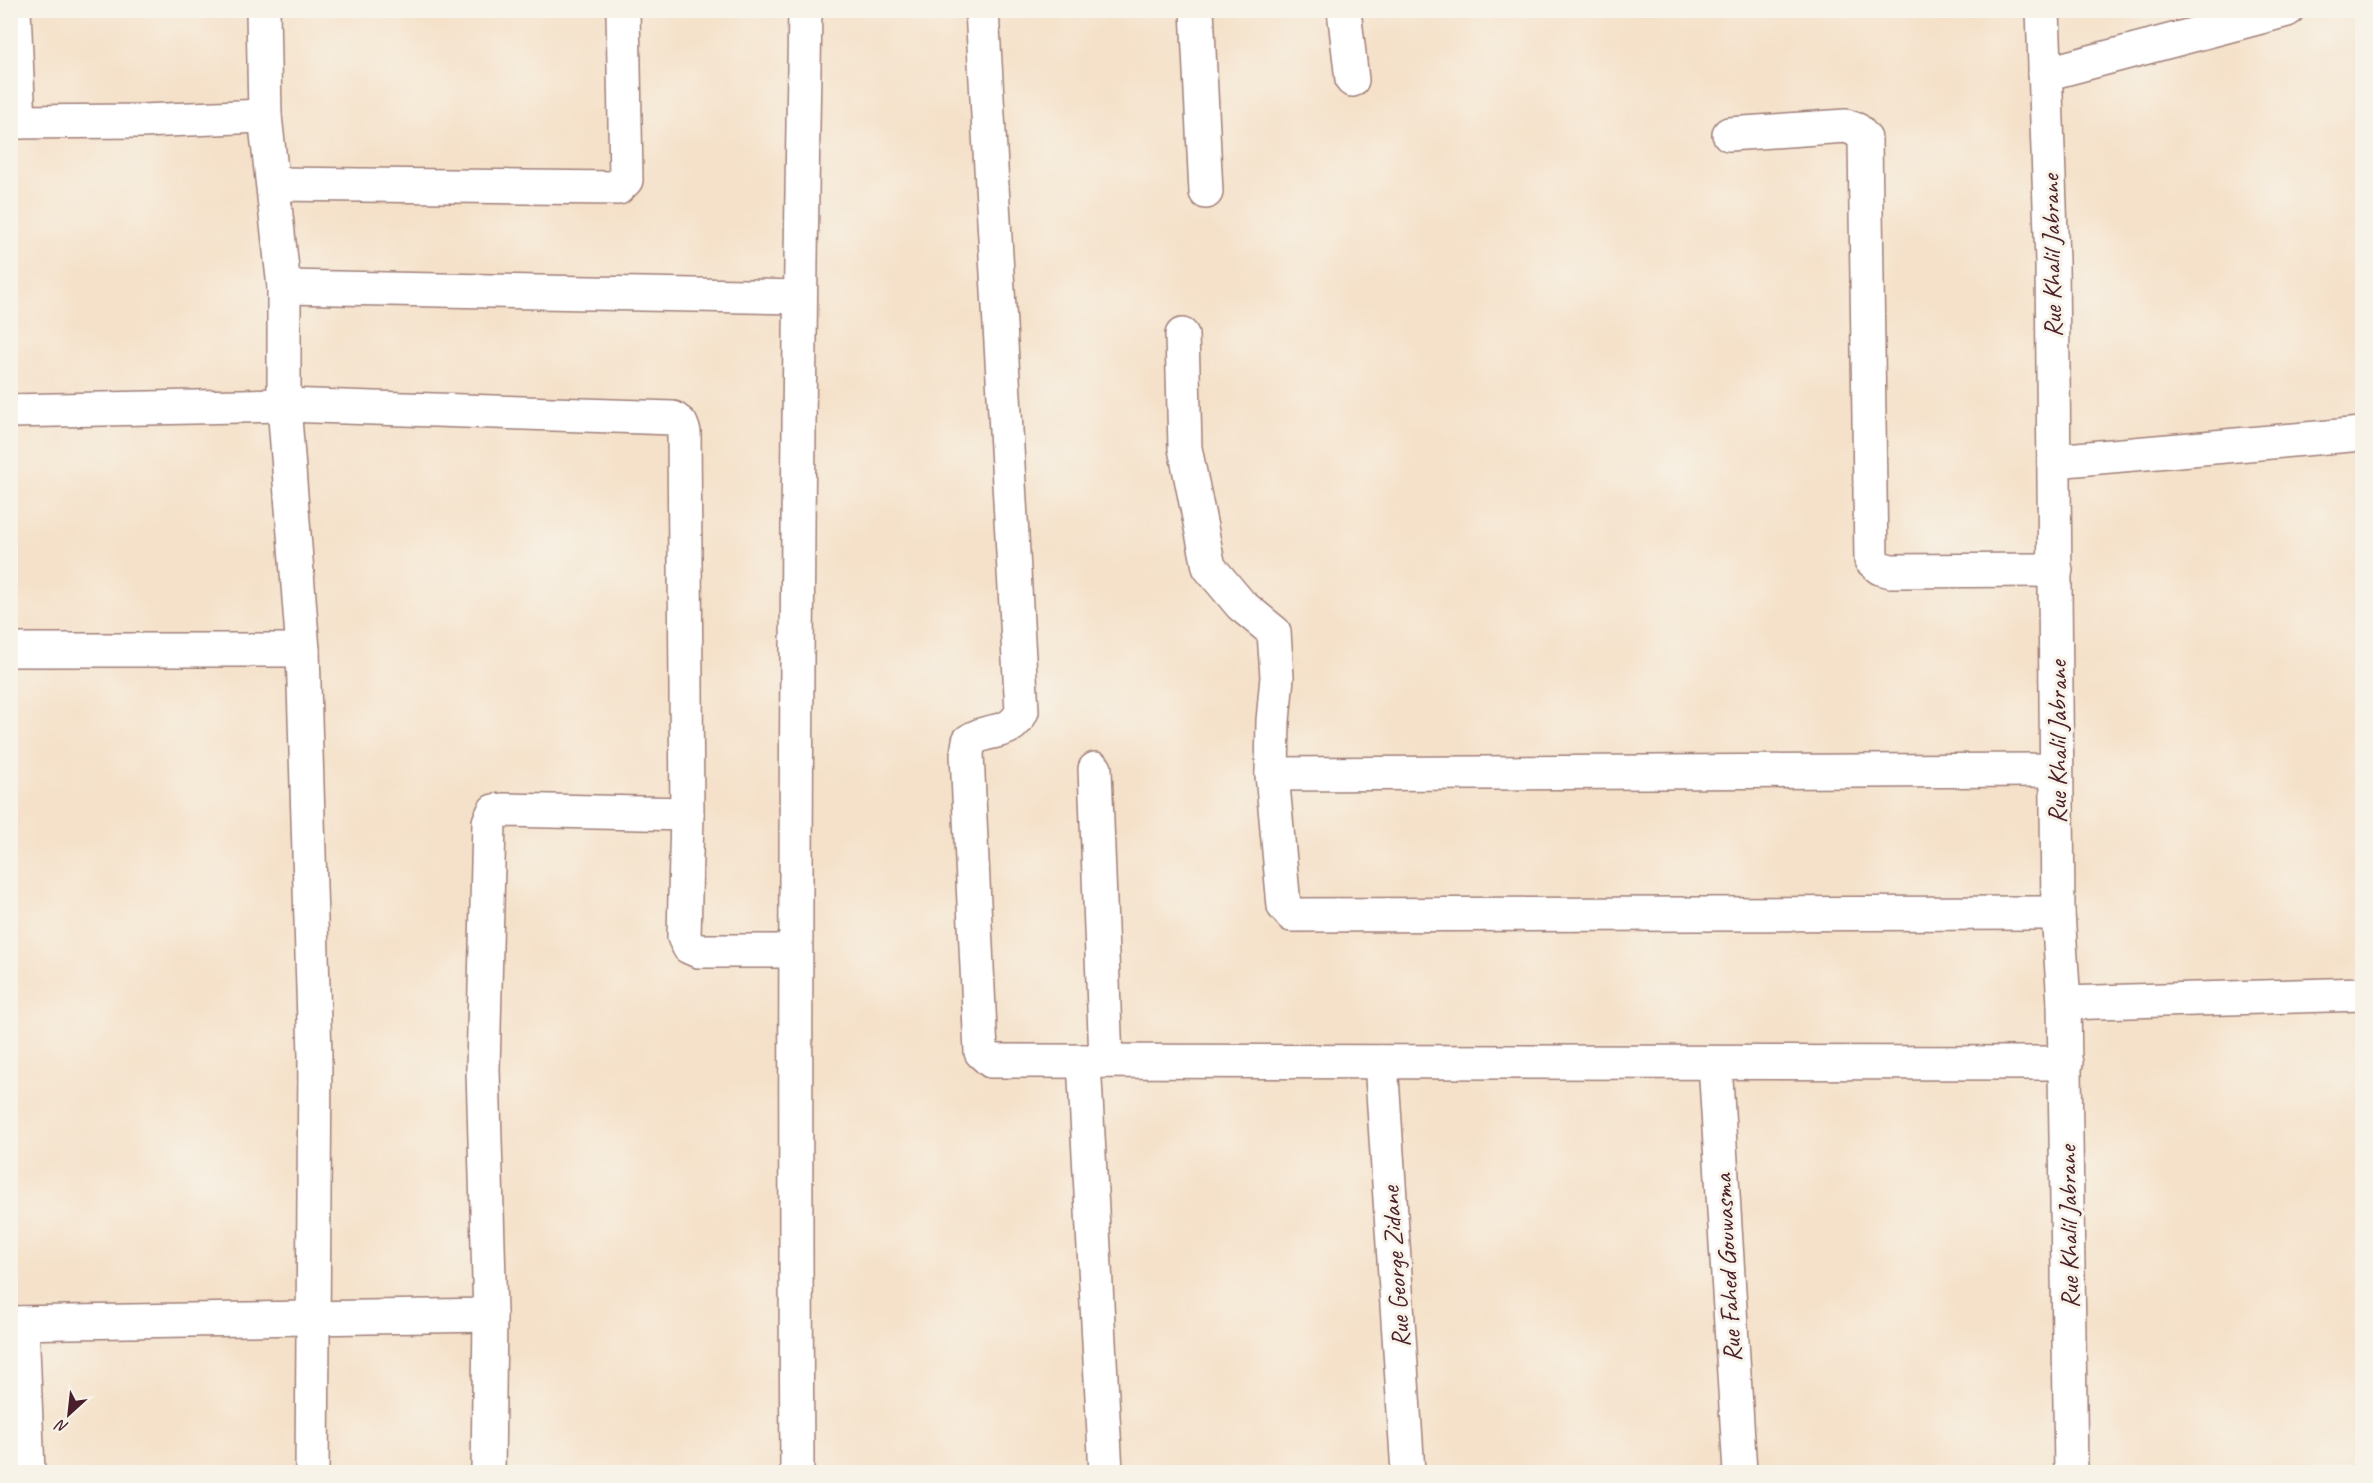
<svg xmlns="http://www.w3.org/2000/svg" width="2373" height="1483" font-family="Caveat,sans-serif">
<rect width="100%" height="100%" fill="#f7f3e8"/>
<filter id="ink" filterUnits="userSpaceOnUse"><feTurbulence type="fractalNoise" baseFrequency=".0167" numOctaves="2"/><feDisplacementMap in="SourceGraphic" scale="12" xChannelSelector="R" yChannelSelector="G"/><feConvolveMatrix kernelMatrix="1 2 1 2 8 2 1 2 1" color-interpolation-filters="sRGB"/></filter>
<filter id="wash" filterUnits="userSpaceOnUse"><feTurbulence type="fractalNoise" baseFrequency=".008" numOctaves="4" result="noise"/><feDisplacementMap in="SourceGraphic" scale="24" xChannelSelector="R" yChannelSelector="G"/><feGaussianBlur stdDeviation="1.35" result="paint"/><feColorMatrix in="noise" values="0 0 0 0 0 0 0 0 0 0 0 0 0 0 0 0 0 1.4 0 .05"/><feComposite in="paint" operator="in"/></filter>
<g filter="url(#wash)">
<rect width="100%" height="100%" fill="#f5e1c9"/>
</g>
<g filter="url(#ink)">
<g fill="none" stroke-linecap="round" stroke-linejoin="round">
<g stroke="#a0807a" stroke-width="36">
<g id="minor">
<polyline points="14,10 19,122"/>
<polyline points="263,10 265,116 284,287 284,405 303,650 315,1056 312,1472"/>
<path d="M 982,10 L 1022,711 C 1010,738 990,726 969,741 L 967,754 L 981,1052 L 991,1061 L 2066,1063"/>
<polyline points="1197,10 1206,192"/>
<polyline points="1344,10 1352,80"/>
<polyline points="2043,10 2052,262 2058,913 2064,1003 2071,1472"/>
<polyline points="2045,74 2287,10"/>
<polyline points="10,122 142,121 265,116"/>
<polyline points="1729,134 1846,126 1857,130 1865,139 1871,560 1880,568 1891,571 2056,570"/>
<polyline points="274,184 618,188 626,180 623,10"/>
<polyline points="284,287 800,297"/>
<polyline points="1182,335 1185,448 1209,567 1241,605 1274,632 1277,677 1273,721 1272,774 1284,906 1292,915 2058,913"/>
<polyline points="10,411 284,405 673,418 681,424 684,432 687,814 684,937 689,947 698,951 794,951"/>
<polyline points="2054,461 2362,434"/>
<polyline points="10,650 303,650"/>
<polyline points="1095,769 1106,1061"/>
<polyline points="1272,774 2056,770"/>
<polyline points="2064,1003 2362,994"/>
<polyline points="1084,1061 1106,1472"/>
<polyline points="1381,1062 1408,1472"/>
<polyline points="1715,1063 1740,1472"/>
<polyline points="10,1323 490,1315"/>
<polyline points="22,1323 28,1472"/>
<polyline points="488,1472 490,1315 483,1070 489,822 494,811 505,810 687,814"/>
<path d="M 797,1472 C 794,985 796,498 805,10"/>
</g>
</g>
<use href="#minor" stroke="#fff" stroke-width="33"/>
</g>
</g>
<g text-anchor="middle" stroke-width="6" stroke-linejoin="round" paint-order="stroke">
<g font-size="26" fill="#4a1f2b" stroke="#f7f3e8">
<text transform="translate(2051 256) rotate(-91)" y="9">Rue Khalil Jabrane</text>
<text transform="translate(2057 742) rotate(-90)" y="9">Rue Khalil Jabrane</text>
<text transform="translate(2068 1227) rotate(-91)" y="9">Rue Khalil Jabrane</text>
<text transform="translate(1395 1267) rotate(-94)" y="9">Rue George Zidane</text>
<text transform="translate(1727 1268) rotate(-93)" y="9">Rue Fahed Gouwasma</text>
</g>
</g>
<rect width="2373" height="1483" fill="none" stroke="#f7f3e8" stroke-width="36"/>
<g transform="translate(69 1414) rotate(207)" stroke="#f7f3e8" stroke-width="4.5" paint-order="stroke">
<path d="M0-4.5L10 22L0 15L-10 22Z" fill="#4a1f2b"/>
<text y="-9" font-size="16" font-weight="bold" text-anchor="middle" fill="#4a1f2b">N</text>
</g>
</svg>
